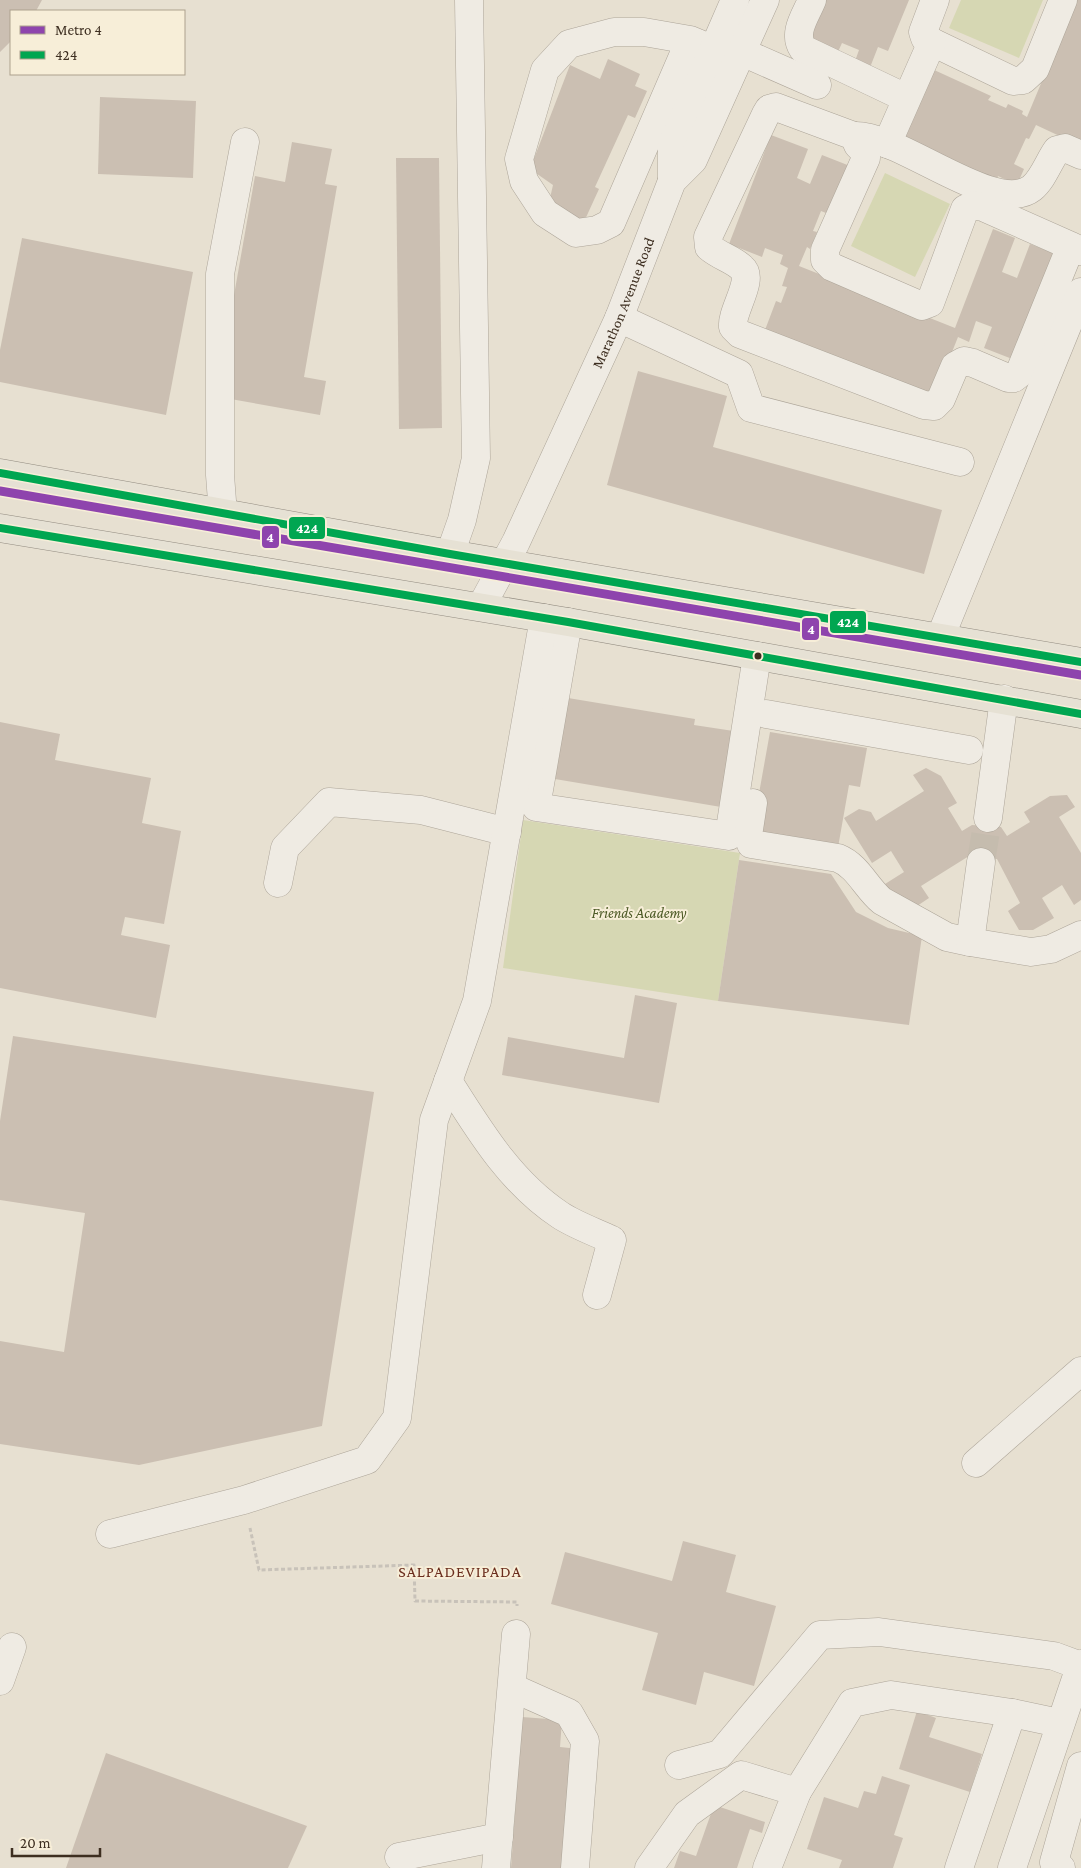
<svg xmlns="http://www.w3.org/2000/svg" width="1081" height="1868" font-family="'Crimson Pro',serif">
<rect width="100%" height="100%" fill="#e7e0d1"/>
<g fill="#d6d7b3">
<polygon points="961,0 1043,0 1019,58 949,28"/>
<polygon points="885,173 950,204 915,277 851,246"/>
<polygon points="523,820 740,853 718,1001 503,968"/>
</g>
<g fill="#cbbfb2">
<polygon points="0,0 42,0 36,11 11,11 11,41 0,52"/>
<polygon points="826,0 909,0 888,51 878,47 869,70 854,64 859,50 842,43 836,56 805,43 816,16 819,17"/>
<polygon points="1076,0 1081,0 1081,146 1036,125 1029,139 1026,138 1014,164 1024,169 1017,185 998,176 993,188 898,144 932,69 991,96 988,100 1006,108 1008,104 1023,111 1022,114 1027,117"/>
<polygon points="608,59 640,74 635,86 647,91 635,118 628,115 595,187 599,189 583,224 548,207 553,185 530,169 570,65 600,79"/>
<polygon points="100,97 196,101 193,178 98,174"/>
<polygon points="771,135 808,149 797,178 810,184 822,155 850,166 831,215 821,211 813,231 817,232 810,249 807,247 799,266 955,328 993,229 1015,238 1002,272 1017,278 1030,244 1061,256 1020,362 984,348 992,327 976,321 969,342 958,337 934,397 765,330 776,301 781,303 787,287 782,286 788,268 780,264 783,255 765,248 762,257 729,244"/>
<polygon points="292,142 332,149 325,184 337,186 304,377 326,381 320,415 225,398 221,369 255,176 285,182"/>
<polygon points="396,158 439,158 442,428 399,429"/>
<polygon points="22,238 193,272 166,415 0,382 0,350"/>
<polygon points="638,371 727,396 713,447 942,510 924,574 607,485"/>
<polygon points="568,698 695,719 694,725 740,732 727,808 555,779"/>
<polygon points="0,722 60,734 55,760 151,778 142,823 181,831 164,924 125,917 121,935 170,945 156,1018 0,988"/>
<polygon points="770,732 867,748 860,787 849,785 837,853 751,838"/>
<polygon points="926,768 941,776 957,803 948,808 962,831 972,825 1001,827 1007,836 1030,822 1024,812 1050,796 1067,795 1075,807 1059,817 1081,853 1081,900 1074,905 1062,885 1042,898 1054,918 1033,930 1019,930 1008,911 1020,903 997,859 969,856 921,886 929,898 911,910 897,904 885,884 904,872 891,851 872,863 844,818 859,809 871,812 876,821 924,791 913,775"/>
<polygon points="739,860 831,874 856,912 888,928 922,936 909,1025 718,1001"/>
<polygon points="635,995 677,1003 659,1103 502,1075 508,1037 624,1058"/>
<polygon points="13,1036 374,1092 322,1426 139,1465 0,1444 0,1341 64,1352 85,1213 0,1200 0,1121"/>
<polygon points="683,1541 736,1555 726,1592 776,1606 754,1686 704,1672 696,1705 642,1690 658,1633 551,1604 565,1552 672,1581"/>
<polygon points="917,1711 936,1718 929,1737 982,1754 970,1792 899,1769"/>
<polygon points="522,1717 562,1720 560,1747 579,1749 570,1868 511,1868"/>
<polygon points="106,1753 307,1826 288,1868 66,1868"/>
<polygon points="882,1776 910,1785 894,1835 903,1838 893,1868 839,1868 842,1860 807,1849 824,1797 858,1808 864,1791 876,1794"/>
<polygon points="714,1805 765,1822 762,1833 750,1829 737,1868 674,1868 680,1851 696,1856"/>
</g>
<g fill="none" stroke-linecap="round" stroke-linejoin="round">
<polyline stroke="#c5bcae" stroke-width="28" stroke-dasharray="28 14" stroke-linecap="butt" points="981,862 988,818"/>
<g stroke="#ada599" stroke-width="29">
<g id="minor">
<path d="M 812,0 C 806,15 792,33 803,49 L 906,98"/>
<polyline points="690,40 611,223 597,230 576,233 545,213 524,181 519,159 545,70 569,44 614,32 644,32 690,40 714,50"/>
<polyline points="932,42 1013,81 1023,80 1035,69 1063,0"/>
<polyline points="742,52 817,85"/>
<path d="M 854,136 C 900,134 995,217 1032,188 C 1043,179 1049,161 1057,150 L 1065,148 L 1081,155"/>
<polyline points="887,144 932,42 925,38 923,32 935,0"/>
<polyline points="672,181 672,145 735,0"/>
<path d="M 1071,246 L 1019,374 L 1014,378 L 1008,378 L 973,363 L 964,361 L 955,366 L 941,399 L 934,406 L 924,405 L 740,334 L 733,327 C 731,311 755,279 742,268 C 733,259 719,256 709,247 L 708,237 L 766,114 L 769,109 L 776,107 L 854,136 L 858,145 L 866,153 L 866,158 L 825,250 L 825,260 L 832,267 L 922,306 L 930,303 L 965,209 L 973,205 L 983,207 L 1071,246 L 1081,251"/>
<polyline points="619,318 739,374 751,408 960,462"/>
<polyline points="223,514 220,475 220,274 245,142"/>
<polyline points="450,554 462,520 476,458 469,0"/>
<path id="s1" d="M 481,607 L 516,542 L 619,318 L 672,181 L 693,160 L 765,0"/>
<polyline points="568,622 536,807 729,836 757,656"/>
<polyline points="940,638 1081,292"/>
<polyline points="766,714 969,750"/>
<path d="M 753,803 L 748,836 L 751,844 L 838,858 C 858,866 866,888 882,901 L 947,937 L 970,942 L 1031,952 L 1051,949 L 1081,935"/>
<polyline points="988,818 1004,699"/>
<polyline points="278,883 285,848 329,802 421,810 507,832"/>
<polyline points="970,942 981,862"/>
<path d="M 448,1081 C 479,1130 510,1182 560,1215 C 575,1225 595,1232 612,1240 L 597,1295"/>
<polyline points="976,1463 1081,1371"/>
<polyline points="110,1534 244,1500 367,1460 397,1418 434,1120 477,1001 544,618"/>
<polyline points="0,1681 12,1647"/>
<polyline points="513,1688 569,1713 585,1741 575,1868"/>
<polyline points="679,1765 720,1754 820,1635 879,1632 1054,1656 1081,1666"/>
<polyline points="797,1792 852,1703 891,1695 1012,1713 1059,1723"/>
<polyline points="399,1857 499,1837"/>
<polyline points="496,1868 516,1634"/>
<polyline points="649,1868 687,1814 741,1775 797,1792 767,1868"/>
<polyline points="959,1868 1012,1713"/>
<polyline points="1012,1868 1081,1664"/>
<polyline points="1061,1868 1054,1862 1081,1766"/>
</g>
</g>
<g stroke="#928b80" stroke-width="29">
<g id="major">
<polyline points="0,473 450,554 1081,662"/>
<polyline points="0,528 568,622 1081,714"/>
</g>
</g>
<polyline stroke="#c8c2b9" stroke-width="3" stroke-dasharray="4 2.5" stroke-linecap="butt" points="250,1528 259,1570 414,1565 415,1601 517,1602 517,1606"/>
<use href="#minor" stroke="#efebe3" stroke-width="28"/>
<use href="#major" stroke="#e6e1d4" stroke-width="28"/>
<g stroke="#f7eed8" stroke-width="11">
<g id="bus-1">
<polyline points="0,473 450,554 1081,662"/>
<polyline points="0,528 568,622 1081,714"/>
</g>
</g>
<use href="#bus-1" stroke="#00a651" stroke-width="8"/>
<g stroke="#f7eed8" stroke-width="12">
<polyline id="metro-1" points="0,491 1081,675"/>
</g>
<use href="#metro-1" stroke="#8e44ad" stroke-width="9"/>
</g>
<circle fill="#3d2e20" stroke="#f7eed8" stroke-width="2" cx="758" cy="656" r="4.5"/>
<g text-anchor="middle" stroke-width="4" stroke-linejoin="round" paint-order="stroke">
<g font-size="15" fill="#3d2e20" stroke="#f7eed8">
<text dy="5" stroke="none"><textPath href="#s1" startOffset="336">Marathon Avenue Road</textPath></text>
</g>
<g font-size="15" font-style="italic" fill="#4d5a26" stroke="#f7eed8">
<text x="639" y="918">Friends Academy</text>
</g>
<g font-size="16" letter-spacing="1" fill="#6b2e1e" stroke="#f7eed8">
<text x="460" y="1577">SALPADEVIPADA</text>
</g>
</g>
<g stroke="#f7eed8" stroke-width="2">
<rect x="288" y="516" width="38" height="24" rx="5" fill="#00a651"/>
<rect x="261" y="525" width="19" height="24" rx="5" fill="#8e44ad"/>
<rect x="829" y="610" width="38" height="24" rx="5" fill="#00a651"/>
<rect x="801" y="617" width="19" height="24" rx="5" fill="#8e44ad"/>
</g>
<g font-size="14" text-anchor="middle" font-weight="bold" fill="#fff">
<text x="307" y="533">424</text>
<text x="270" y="542">4</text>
<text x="848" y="627">424</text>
<text x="811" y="634">4</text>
</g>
<rect x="10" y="10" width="175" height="65" fill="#f7eed8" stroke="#ada18e"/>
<rect x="20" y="26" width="25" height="8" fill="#8e44ad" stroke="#ada18e"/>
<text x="55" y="35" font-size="15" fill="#3d2e20">Metro 4</text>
<rect x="20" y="51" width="25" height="8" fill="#00a651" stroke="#ada18e"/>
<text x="55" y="60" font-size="15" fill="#3d2e20">424</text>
<path d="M12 1848v8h88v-8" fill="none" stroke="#3d2e20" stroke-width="2.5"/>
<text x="20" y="1848" font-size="15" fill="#3d2e20" stroke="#f7eed8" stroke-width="4" paint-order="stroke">20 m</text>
</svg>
